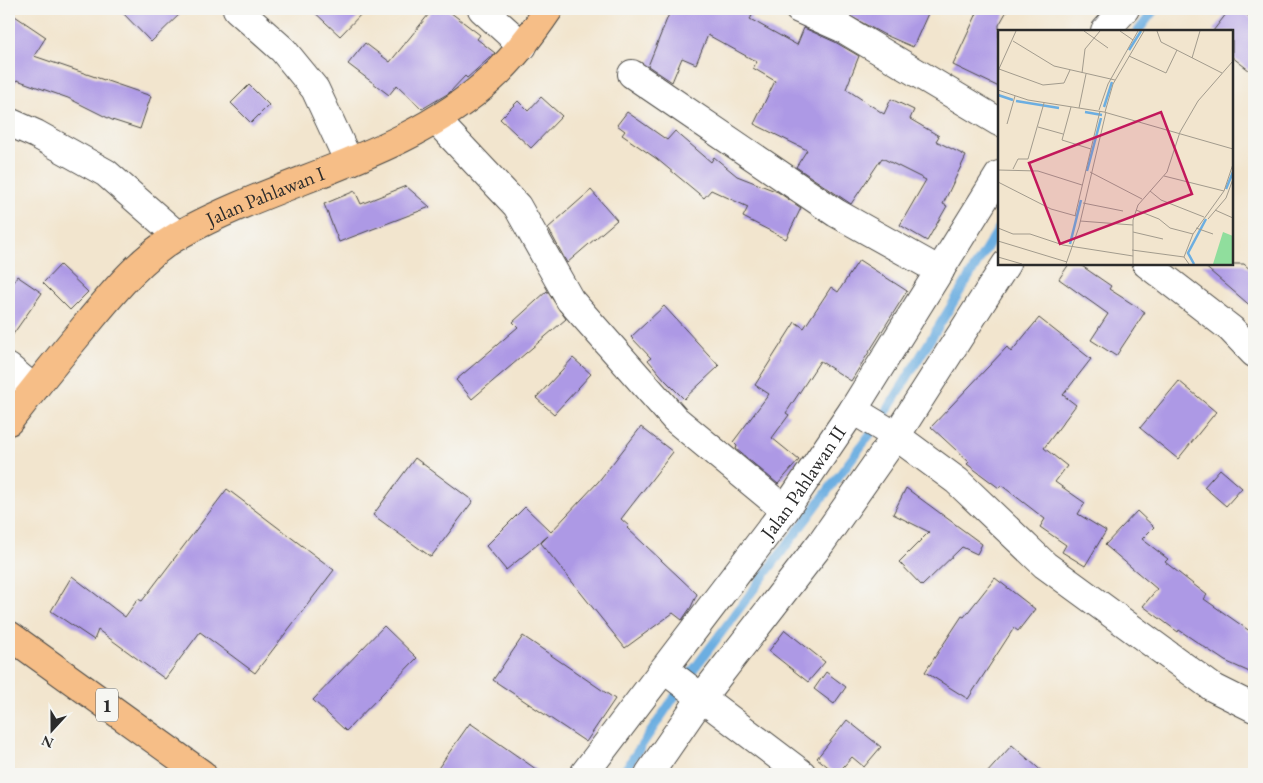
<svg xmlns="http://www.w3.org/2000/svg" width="1263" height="783" font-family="'EB Garamond',serif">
<rect width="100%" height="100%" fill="#f6f6f2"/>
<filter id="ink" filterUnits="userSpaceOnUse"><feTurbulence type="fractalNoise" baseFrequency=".02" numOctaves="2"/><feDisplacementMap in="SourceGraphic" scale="10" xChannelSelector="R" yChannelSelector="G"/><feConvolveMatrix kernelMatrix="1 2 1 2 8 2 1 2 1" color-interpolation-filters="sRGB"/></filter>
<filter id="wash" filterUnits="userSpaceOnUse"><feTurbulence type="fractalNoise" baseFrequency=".0096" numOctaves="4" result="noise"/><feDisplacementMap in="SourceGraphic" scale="20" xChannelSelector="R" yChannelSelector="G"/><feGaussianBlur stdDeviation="1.12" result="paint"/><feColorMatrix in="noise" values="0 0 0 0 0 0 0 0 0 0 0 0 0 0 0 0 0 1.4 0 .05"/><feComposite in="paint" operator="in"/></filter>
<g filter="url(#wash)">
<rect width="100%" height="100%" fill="#f2e5ce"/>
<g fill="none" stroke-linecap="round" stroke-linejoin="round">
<g stroke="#6caee1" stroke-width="9">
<polyline points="1138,31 1155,9"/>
<polyline points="622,774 688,677 883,417 999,228"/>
</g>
</g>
<g id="blocks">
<g fill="#ad99e5">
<polygon points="119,9 185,9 151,42"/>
<polygon points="311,9 366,9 340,36"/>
<polygon points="433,9 446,9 480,35 477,39 495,53 467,78 465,76 449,93 422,109 397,85 389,95 348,64 365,43 390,62"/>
<polygon points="671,9 740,9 752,16 750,19 797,45 804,28 835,42 859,56 846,89 884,114 891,99 914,110 910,119 939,136 936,141 966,156 943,204 947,206 927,241 900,225 926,180 882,158 851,204 796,167 807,150 754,124 775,81 753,68 757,62 708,35 696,64 682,58 672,82 648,66"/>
<polygon points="837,9 930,9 913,47 883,34"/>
<polygon points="979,9 1008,9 999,25 999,87 953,65"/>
<polygon points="1230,9 1239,9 1254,20 1254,74 1232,57 1232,31 1213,31"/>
<polygon points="9,12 46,37 34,56 151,96 140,129 112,120 68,98 17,80 9,93"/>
<polygon points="249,85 269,105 251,123 231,103"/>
<polygon points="541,97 562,116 531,148 500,119 518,101 528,111"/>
<polygon points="627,112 667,140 675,131 711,162 714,157 737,176 778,192 801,208 786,239 743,217 748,207 711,190 704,198 657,159 622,135 625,131 617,125"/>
<polygon points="406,186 430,207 339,242 324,204 355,191 361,204"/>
<polygon points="591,190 617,220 567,263 548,228"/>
<polygon points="859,260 907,291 851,381 820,361 786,413 789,415 772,438 799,460 778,484 736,449 737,446 733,442 769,394 755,385 795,322 804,328 831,287 838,292"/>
<polygon points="1069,264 1079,264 1111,286 1109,289 1145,312 1116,356 1091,340 1108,314 1059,279"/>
<polygon points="1202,264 1244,264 1254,273 1254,309"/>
<polygon points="60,265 88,292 70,310 43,283"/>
<polygon points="17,276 42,293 9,340 9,288"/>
<polygon points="547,291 566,319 472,399 456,380 518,327 513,322"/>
<polygon points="664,306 719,366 684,399 665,380 648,360 651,358 631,337"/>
<polygon points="1039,318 1091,359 1063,395 1076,405 1044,448 1067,466 1055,482 1085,503 1078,514 1106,531 1085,566 1062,552 1066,545 1040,527 1045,519 1001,485 999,488 967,464 969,462 931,427 1007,347 1011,352"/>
<polygon points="573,358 591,374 554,414 536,398"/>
<polygon points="1179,381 1216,412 1178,459 1140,428"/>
<polygon points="641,427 673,452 621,519 629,526 627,528 697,594 691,607 682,620 673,613 625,648 541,543 548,536 506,570 486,546 525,507 551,532 598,482"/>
<polygon points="415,458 473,501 431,557 373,515"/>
<polygon points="1220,469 1242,488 1226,506 1204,487"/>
<polygon points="906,488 982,544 977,554 962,547 922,586 899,562 929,532 893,514"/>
<polygon points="227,489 334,570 255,673 200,632 165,679 98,630 94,640 51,611 72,576 125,617 138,599 142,601"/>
<polygon points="1137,511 1154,527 1142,539 1168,559 1165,562 1207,595 1204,599 1254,634 1254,674 1225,661 1179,630 1178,632 1143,606 1157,589 1105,545"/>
<polygon points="995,578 1035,609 1018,631 1014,628 968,699 925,672 962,616 964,617"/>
<polygon points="384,626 417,658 346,731 313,700"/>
<polygon points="785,630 825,662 808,682 769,651"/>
<polygon points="523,636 615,699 586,742 493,680"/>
<polygon points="826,672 846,687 834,704 814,689"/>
<polygon points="847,720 881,747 864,767 852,757 837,774 817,758"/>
<polygon points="470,723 543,774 434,774"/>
<polygon points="1012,745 1045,774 986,774"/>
</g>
</g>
</g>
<g filter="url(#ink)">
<use href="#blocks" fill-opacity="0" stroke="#494743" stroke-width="1"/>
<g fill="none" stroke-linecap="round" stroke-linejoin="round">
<g stroke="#494743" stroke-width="30">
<g id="minor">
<polyline points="237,9 283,50 315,89 349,162"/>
<polyline points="482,9 523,46"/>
<polyline points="799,9 842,28 999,122"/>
<polyline points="1105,31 1125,9"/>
<polyline points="632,74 836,213 940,271"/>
<polyline points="436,120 517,206 570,300 675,419 785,510"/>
<polyline points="9,122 36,134 106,173 178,236"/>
<polyline points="1147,264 1231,329 1254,353"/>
<polyline points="9,368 34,389"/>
<polyline points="853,410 896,436 957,481 1045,565 1212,687 1254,708"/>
<polyline points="665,670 802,774"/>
<path id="s1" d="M 584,774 L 785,510 L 853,410 L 999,175"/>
<polyline points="649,774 702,697 821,543 896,436 1006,264"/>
</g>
</g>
<g stroke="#494743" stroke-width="30">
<g id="major">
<path id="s2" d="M 9,421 C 33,390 57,360 82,330 C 111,295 140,258 179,235 C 280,178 405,159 492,78 C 514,58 532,34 549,9"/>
</g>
</g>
<g stroke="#494743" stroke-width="30">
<polyline id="highway" points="9,635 202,774"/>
</g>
<use href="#minor" stroke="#fff" stroke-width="28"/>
<use href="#major" stroke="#f6be87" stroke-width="28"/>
<use href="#highway" stroke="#f6be87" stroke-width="28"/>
</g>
</g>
<g text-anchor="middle" stroke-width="4.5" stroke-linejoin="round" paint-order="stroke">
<rect fill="#f6f6f2" stroke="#686867" stroke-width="1" x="96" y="688.5" width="22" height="33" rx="4"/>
<g font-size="19" font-weight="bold" fill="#2b2b2b">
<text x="107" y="712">1</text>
</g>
<g font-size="20" fill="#2b2b2b" stroke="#f6f6f2">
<text dy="7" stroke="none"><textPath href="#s2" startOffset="348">Jalan Pahlawan I</textPath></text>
<text dy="7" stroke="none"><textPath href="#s1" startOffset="365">Jalan Pahlawan II</textPath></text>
</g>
</g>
<g transform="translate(998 30)">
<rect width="235" height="235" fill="#f2e5ce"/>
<path d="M 225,202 L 235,206 L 235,234 L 215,234 Z" fill="#90de9d"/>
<path fill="none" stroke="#6caee1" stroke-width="2.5" d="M 131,20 L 143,1M 0,65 L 15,70M 18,71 L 61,78M 106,77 L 114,52M 87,82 L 104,85M 89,141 L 103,88M 228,159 L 235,142M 72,214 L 83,170M 196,234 L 190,223 L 208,189"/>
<path fill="none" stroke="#a29b8d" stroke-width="1" d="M 86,1 L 110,18M 122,1 L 135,10M 159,1 L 163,12 L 224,43M 15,11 L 56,36 L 117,50M 131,26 L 168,43 L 179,20M 194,28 L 202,1M 1,39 L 45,55 L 66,53 L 72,40M 0,41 L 18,1M 84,43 L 87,19 L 102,1M 0,60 L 30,70 L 106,82 L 235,119M 73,77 L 64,110 L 93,119M 81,78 L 88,44M 101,80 L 110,54 L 140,1M 107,82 L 115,54 L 146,1M 9,94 L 17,66M 40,97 L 65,104M 15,139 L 20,129 L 30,129 L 46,73M 0,140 L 40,141 L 84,155M 92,142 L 144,169M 166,146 L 226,161M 0,152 L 53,179 L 78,186M 152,161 L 163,170 L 206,187M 85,173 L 125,181M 138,180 L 161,189 L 172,198 L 195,204M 217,180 L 235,188M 77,186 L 102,81M 210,189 L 228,168 L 235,149M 82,191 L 135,195M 0,198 L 15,204 L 32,204 L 65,215 L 135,226M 198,198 L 215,204M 135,202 L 165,209M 0,211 L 69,232M 134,220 L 186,227 L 191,234M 0,227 L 24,234M 186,227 L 195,204 L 226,161 L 235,134M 68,234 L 81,197 L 108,82M 135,234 L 135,190 L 140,175 L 169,142 L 182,102 L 200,71 L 235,31"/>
<path fill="#c2185b" fill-opacity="0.15" stroke="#c2185b" stroke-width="2.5" d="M 163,82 L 194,164 L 62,214 L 31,133 Z"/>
<rect width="235" height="235" fill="none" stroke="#2b2b2b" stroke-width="2.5"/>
</g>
<rect width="1263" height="783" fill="none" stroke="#f6f6f2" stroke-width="30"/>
<g transform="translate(52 730) rotate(201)" stroke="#f6f6f2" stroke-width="4" paint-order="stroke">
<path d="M0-4L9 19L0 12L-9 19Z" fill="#2b2b2b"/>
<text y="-8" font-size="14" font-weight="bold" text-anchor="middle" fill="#2b2b2b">N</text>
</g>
</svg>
